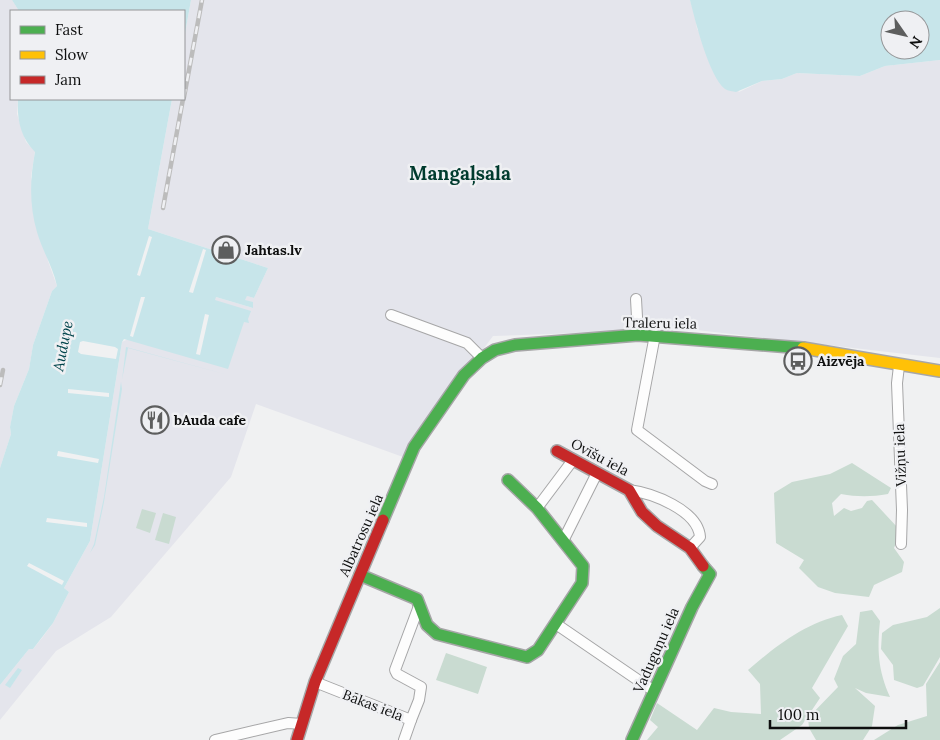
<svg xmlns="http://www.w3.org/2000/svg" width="940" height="740" font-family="Lora,serif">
<rect width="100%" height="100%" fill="#f0f1f2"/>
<g fill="#e4e5ec">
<polygon points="0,0 12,0 19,11 11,11 11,99 18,99 17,114 26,142 35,151 31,177 48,261 57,286 52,291 33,345 29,369 14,406 10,427 11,434 0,468"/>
<polygon points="191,0 690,0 695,16 697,29 739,92 762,81 782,79 797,73 860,76 885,66 940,60 940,358 688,329 493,336 403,457 256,404 231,477 111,617 56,651 0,720 0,685 29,649 33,649 42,638 53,623 69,592 64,588 90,541 122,342 216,297 253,308 244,300 247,296 254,298 268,268 148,229 172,99 184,99 184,39"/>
</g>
<g fill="#c9dbd1">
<path d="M 852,463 L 891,488 L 888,494 C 871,497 857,497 841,494 L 832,503 L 834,516 L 844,508 L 851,511 L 862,508 L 867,501 L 872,500 L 898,528 L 898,538 L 894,548 L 904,562 L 902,572 L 874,585 L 869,597 L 835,593 L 818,587 L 799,568 L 804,560 L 776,543 L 774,493 L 792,482 L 830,474 Z"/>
<polygon points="142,509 156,513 150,533 136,528"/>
<polygon points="163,513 176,517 169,544 155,540"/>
<polygon points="940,608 940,657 923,686 917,688 894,680 893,665 881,649 882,633 893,625 927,617"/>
<path d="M 872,610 L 880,621 C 877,650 878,670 890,697 L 866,693 L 855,688 L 875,706 L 872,726 L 863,740 L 816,740 L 809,728 L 808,718 L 838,687 L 834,679 L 843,656 L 856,644 L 860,612 Z"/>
<path d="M 842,615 L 848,626 L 812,688 L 820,698 L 802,725 L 780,740 L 647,740 L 658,727 L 650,720 L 657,703 L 697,730 L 714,708 L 731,712 L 761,714 L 760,684 L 748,670 C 776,646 805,623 842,615 Z"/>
<polygon points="446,653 487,667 478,694 436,680"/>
<polygon points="940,662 940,740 874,740 898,725 927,716 926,684"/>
</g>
<g fill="#c7e5ea" fill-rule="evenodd">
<polygon points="12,0 191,0 184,39 184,11 19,11"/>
<path d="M 690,0 L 940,0 L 940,60 L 885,66 L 860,76 L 797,73 L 782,79 L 762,81 L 736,92 C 733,91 728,91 725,89 C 709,77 695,20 690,0 ZM 890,20 L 920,20 L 920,50 L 890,50 Z"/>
<path d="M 18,99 L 172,99 L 148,229 L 268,268 L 254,298 L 247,296 L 245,300 L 253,302 L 253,308 L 216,297 L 215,300 L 251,311 L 248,319 L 249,323 L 244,322 L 228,369 L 124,339 L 122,342 L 90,541 L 64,588 L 69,592 L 53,623 L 33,649 L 29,649 L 0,685 L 0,468 L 11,434 L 10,427 L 14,406 L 29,369 L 33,345 L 52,291 L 57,286 C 53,267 42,250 37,232 C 29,205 30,178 35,152 C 20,136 17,120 18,99 Z"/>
<polygon points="126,347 228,375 128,348 122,380"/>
<polygon points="121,382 122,389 104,502 95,545 90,553 94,544 104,497"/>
<polygon points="18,668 22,670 10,688 5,685"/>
</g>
<g fill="#f0f1f2">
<polygon points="149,236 152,237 140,276 137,275"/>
<polygon points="203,249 206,250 193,293 189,292"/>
<polygon points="141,297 145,297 133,337 130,336"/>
<polygon points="205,314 209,315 200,355 196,354"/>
<polygon points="83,341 115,347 118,349 116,359 81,354 78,352 80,342"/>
<polygon points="68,389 109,393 109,397 68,393"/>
<polygon points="58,451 99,459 98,463 57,456"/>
<polygon points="47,518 87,523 87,527 46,522"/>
<polygon points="29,563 64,581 62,585 27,566"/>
</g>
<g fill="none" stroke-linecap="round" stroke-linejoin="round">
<g stroke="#a6a6a7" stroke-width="12">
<g id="street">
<polyline points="636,299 638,335"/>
<polyline points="391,315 467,343 482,358"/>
<polyline points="655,335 637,430 705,481 712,484"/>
<polyline points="899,366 897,383 902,510 901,544"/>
<path d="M 629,490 C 652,493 698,510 700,537 L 690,548"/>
<polyline points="537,508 573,460"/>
<polyline points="564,539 597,473"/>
<polyline points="556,624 654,691"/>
<polyline points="315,682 411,720 404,740"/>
<polyline points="411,720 419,700 421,687 397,674 395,670 419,606"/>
<polyline points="215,740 288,723 302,724"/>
</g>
</g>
<g stroke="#a6a6a7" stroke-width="14">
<g id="fast">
<polyline points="383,520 414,447 464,375 482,358 495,350 515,345 638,335 803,348"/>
<polyline points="360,575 417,599 427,625 437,634 527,657 538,650 582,583 583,566 537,508 508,480"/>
<polyline points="632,740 692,607 710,574 703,566"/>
</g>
</g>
<g stroke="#a6a6a7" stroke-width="14">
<polyline id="slow" points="803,348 940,371"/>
</g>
<g stroke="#a6a6a7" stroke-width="14">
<g id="jam">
<polyline points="557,451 629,490 642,512 657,526 690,548 703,566"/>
<polyline points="297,740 315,682 383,520"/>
</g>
</g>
<use href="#street" stroke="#fdfdfd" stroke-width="10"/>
<use href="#fast" stroke="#4caf50" stroke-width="11"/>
<use href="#slow" stroke="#ffc107" stroke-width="11"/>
<use href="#jam" stroke="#c62828" stroke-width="11"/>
<g stroke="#bcbcbc" stroke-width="4.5">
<g id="rail">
<polyline points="184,97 202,0"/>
<polyline points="163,208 183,99"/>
<polyline points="0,385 3,370"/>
</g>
</g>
<use href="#rail" stroke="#eff0f3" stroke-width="2.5" stroke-dasharray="8" stroke-linecap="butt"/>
</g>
<defs>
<g id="shop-ring" transform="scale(1.4375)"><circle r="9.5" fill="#eff0f3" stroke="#5d5e5e" stroke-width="1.5"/><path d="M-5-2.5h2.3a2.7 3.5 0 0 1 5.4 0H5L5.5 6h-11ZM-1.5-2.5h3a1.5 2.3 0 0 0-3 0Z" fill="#5d5e5e"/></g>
<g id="bus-ring" transform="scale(1.4375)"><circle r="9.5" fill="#eff0f3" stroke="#5d5e5e" stroke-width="1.5"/><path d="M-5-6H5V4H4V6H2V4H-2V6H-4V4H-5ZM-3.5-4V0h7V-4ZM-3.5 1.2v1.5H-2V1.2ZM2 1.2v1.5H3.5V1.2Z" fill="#5d5e5e"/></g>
<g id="restaurant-ring" transform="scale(1.4375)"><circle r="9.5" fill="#eff0f3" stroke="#5d5e5e" stroke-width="1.5"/><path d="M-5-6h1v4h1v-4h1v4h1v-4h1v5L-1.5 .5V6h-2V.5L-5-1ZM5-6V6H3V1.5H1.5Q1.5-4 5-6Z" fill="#5d5e5e"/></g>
</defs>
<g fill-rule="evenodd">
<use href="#shop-ring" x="226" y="250"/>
<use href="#bus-ring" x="798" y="361"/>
<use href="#restaurant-ring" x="155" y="420"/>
</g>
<g text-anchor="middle" stroke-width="5" stroke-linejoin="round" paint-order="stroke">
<g font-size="14" font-weight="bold" fill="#0e0f0f" stroke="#eff0f3" text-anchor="start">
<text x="245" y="255">Jahtas.lv</text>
<text x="817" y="366">Aizvēja</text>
<text x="174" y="425">bAuda cafe</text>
</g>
<g font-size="14" fill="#0e0f0f" stroke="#eff0f3">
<text transform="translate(660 323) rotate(1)" y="5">Traleru iela</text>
<text transform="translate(900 455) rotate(-92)" y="5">Vižņu iela</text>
<text transform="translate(600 457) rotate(28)" y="5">Ovīšu iela</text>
<text transform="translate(361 535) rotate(-66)" y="5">Albatrosu iela</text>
<text transform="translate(656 650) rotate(-66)" y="5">Vaduguņu iela</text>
<text transform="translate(373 705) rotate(21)" y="5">Bākas iela</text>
</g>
<g font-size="15" font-style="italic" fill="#01444b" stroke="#eff0f3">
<text transform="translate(63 346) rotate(-79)" y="5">Audupe</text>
</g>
<g font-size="19" font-weight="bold" fill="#003b2e" stroke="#eff0f3">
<text x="460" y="180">Mangaļsala</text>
</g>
</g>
<rect x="10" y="10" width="175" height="90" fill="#eff0f3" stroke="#959698"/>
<rect x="20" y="26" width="25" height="8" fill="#4caf50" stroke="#959698"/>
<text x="55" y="35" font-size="15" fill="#0e0f0f">Fast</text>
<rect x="20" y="51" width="25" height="8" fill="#ffc107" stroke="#959698"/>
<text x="55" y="60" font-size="15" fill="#0e0f0f">Slow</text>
<rect x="20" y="76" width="25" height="8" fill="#c62828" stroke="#959698"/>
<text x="55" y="85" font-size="15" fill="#0e0f0f">Jam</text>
<g transform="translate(905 35) rotate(124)"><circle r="24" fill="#eff0f3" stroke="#959698"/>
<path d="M0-4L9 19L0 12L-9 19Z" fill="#5d5e5e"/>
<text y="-8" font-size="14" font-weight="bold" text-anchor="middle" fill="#0e0f0f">N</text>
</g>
<path d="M770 720v8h136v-8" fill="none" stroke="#0e0f0f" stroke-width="2.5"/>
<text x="778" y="720" font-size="15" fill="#0e0f0f" stroke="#eff0f3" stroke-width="4" paint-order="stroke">100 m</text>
</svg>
